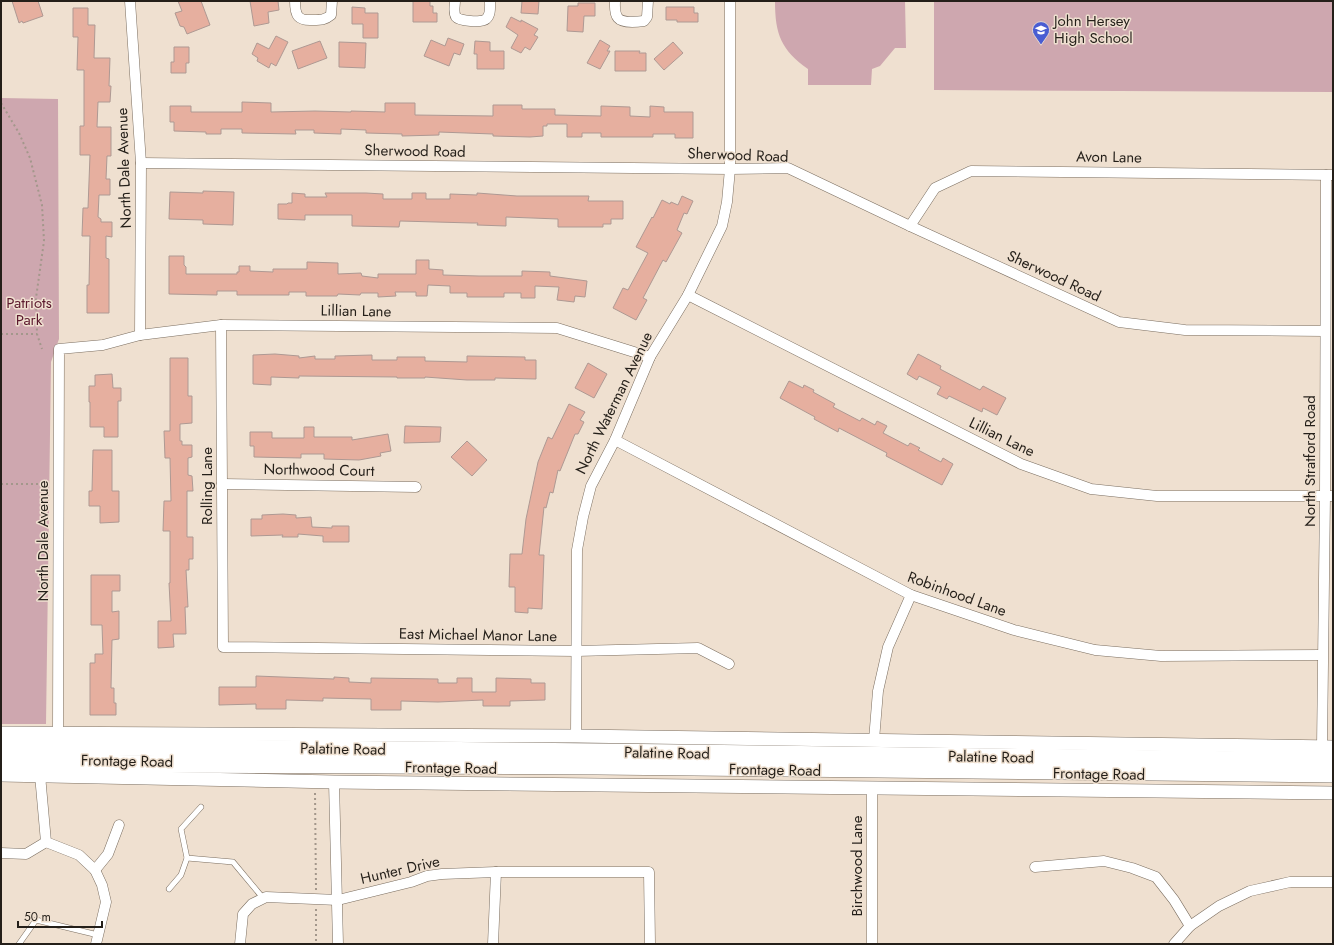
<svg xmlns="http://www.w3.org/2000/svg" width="1334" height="945" font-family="Jost,sans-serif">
<rect width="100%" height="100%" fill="#efe0d0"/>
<g fill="#cea7af">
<path d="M 775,1 L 905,1 L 906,48 L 895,48 L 880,66 L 872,69 L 871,85 L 808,85 L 808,69 C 781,50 775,34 775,1 Z"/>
<polygon points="934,1 1333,1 1333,92 934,90"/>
<polygon points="1,98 58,99 59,339 51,362 46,724 1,724"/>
</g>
<g fill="#e6af9f" stroke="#ae9993">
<polygon points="12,1 38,1 43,16 23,23 22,21 19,23"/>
<polygon points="178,1 201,1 210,25 187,34 184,27 180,26 175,13 182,11"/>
<polygon points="250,1 278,1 279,10 268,12 269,23 254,26"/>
<polygon points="413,1 430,1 430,6 433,6 433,13 437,13 437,22 413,22"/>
<polygon points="522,1 539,1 538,14 521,13"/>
<polygon points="578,3 595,3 595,16 584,16 583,32 567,31 568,6 578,6"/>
<polygon points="352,7 365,8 365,13 378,13 378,38 363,38 363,24 352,24"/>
<polygon points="666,7 694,7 694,13 698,13 698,22 677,22 677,20 666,20"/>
<polygon points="73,8 88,8 88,25 95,25 94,58 110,58 109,86 111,86 110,102 98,102 97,127 111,127 111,156 107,156 106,179 110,179 110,195 99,195 98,217 101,219 101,222 112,222 112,237 106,236 106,258 109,259 109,313 87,313 87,285 89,285 90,236 82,236 83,208 88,208 90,155 80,155 80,126 84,126 84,70 77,70 78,37 73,37"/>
<polygon points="511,17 521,22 521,20 538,29 534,35 538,37 530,50 525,47 521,53 511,48 518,35 506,27"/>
<polygon points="276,36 288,42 276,66 271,63 269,68 257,61 258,58 252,54 257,43 269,49"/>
<polygon points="448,38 464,44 460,55 454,53 449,66 424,56 431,40 445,46"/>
<polygon points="600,40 610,46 607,51 610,51 600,69 587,63"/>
<polygon points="320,41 327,58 298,69 292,51"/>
<polygon points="475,41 490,42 490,51 504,51 504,69 477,69 477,54 474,54"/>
<polygon points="339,42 366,43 365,68 339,67"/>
<polygon points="673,42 683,53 664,70 654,59"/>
<polygon points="174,47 189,47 189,63 186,63 186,73 171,73 171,62 174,62"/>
<polygon points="615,51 640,51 639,53 646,53 646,71 615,71"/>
<polygon points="242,102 271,103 271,112 315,111 351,112 351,111 385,112 385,103 415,103 415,115 493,116 493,105 522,105 522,109 555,109 555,115 601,116 601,106 630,107 630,116 650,117 650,106 664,107 664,112 693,112 693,138 675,138 675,134 653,134 653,137 601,137 601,133 582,133 582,137 567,137 567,124 547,124 547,126 543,126 543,136 530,137 493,136 493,134 439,132 439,135 402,136 402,134 366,133 366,130 341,129 341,134 314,133 314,130 295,130 296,134 242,133 242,129 221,129 221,134 206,134 206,132 174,131 174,122 170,122 170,106 191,106 191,112 242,112"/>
<polygon points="203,191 234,192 233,225 203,224 203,220 169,219 170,192 203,193"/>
<polygon points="292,193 305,194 305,197 327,197 325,193 366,193 383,194 383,199 412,199 412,193 426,193 426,199 450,199 450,194 477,195 477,193 517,196 589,196 588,201 623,201 623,219 611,219 611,224 603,224 603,227 558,227 558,219 506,217 506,226 477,225 478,223 472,223 400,221 399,227 352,226 352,215 305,215 305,220 278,219 278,204 287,204 288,203 292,203"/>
<polygon points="682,196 693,201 687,214 684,213 677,230 682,233 666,262 663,260 643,298 647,300 636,320 613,308 623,288 628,290 648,253 636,247 652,217 653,218 662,200 670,204 671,202 678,205"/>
<polygon points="169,256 184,256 184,265 186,267 186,274 237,274 237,272 239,272 239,266 250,266 250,271 273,272 273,269 307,269 307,262 338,263 338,274 361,273 362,276 378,278 378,274 416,274 416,260 429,260 429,269 443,270 443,275 479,276 522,276 522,271 550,272 550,276 587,281 585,297 575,296 574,302 557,300 559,287 535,286 535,298 521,298 521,293 504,293 504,297 467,297 467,293 450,293 450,286 428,285 427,296 416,296 416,292 395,292 396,296 378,297 378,293 361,293 360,295 338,294 337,296 306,296 306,292 289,292 289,295 237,295 237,291 217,291 217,295 169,294"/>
<polygon points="275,354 299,356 299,358 315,356 315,359 335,359 335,356 372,355 372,360 397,360 397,357 425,357 425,361 467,362 467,356 525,357 525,360 536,360 536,379 495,378 495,380 467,380 425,377 425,378 397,378 397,377 299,376 299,378 271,377 271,385 253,384 253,355"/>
<polygon points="918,354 941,366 940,369 980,390 983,386 1006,398 997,415 983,408 982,412 949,396 947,399 937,394 941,387 919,376 917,380 907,374"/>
<polygon points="170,358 188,358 188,396 192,396 192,423 180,424 180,441 182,441 182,445 192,445 192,457 188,458 188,475 192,476 193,491 187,491 187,537 193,537 193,559 189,559 189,570 186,570 188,607 185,607 186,634 173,634 174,647 158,648 158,621 171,621 169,583 170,583 170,531 163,531 164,501 171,501 170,458 165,458 164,431 170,431"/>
<polygon points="588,363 607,374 594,398 575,388"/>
<polygon points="112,374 113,388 121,388 121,401 118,401 118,437 104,437 104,427 90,427 90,402 89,402 89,386 95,386 95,375"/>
<polygon points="789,381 803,388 804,385 814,390 813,392 835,404 833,407 860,421 862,418 875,425 877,421 887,426 883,433 908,446 910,443 920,448 918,450 941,462 943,458 953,464 942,485 886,456 887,453 839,428 838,432 814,419 815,417 780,398"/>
<polygon points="569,404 585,412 580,420 584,422 578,434 575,434 560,471 558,470 553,493 550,492 546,508 544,507 539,555 544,555 542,609 528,608 528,613 515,612 515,587 509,587 510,554 522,554 526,519 538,462 548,437 552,439"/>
<polygon points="405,426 441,427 440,442 404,443"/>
<polygon points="304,427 314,427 314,437 352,437 352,440 388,434 391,451 380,453 381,456 359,460 324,459 324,454 301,454 301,458 254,457 254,446 250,446 250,432 272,432 272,438 304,438"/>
<polygon points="467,441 487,460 472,476 451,457"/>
<polygon points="93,450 112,450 112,491 119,491 119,522 100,523 100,506 89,506 89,491 92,491"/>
<polygon points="283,514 296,515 296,518 311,517 312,527 332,528 332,526 349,526 349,542 323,542 323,536 298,534 298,537 282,537 283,535 251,536 251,519 262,519 262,515"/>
<polygon points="91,575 120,575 120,591 112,591 112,612 119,611 119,639 112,640 111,688 114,688 114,703 116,703 116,715 90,715 90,663 95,663 95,654 103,654 102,625 91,625"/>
<polygon points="256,676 334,679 334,677 349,678 349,682 371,683 371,678 438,679 438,683 457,683 457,678 472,678 472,692 496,692 496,678 531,679 531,683 545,683 545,700 510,701 510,706 483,706 483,700 438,702 401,701 401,710 371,710 371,699 323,698 323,701 286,700 286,709 256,709 256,704 219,705 219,687 256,687"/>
</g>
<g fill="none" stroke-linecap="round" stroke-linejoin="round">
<g stroke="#7b6e60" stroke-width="6">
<g id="service">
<polyline points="201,807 181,829 187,858 233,862 263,898"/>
<polyline points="169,889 181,875 187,858"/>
<polyline points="19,944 36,920 98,935"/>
</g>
</g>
<g stroke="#7b6e60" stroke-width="11">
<g id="minor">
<polyline points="130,1 141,163 140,335"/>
<path d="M 295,1 C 295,16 298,21 313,20 C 321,20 325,20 331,15 L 332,1"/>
<path d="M 455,1 C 455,6 453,12 456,17 C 459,21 482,23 486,19 C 491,15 490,7 490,1"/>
<path d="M 615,1 C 615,6 614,13 618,18 C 622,23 637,22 644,21 L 647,17 L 648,1"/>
<polyline points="141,163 730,169 788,168 910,226 1119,322 1185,330 1325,331"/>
<polyline points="910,226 935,188 971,171 1333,175"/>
<polyline points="688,295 1021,464 1091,489 1157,496 1333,496"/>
<polyline points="221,325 223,647 576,651 698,648 729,664"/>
<polyline points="615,440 911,595 1014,630 1095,650 1161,656 1322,655"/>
<polyline points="222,484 416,487"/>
<polyline points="58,733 59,349 103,345 140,335 221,325 557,328 650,357"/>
<polyline points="576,736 577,550 583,517 591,486 615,440 650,357 688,295 722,226 727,202 730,169 730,1"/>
<polyline points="874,740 878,691 888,647 911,595"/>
<polyline points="1322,747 1325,496 1326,175"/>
<polyline points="40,775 46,842 79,855 95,870 102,885 106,902 96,944"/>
<polyline points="334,782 338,944"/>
<polyline points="1,853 26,854 46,842"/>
<polyline points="1035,867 1104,861 1132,868 1156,877 1174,900 1190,926"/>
<polyline points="95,870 108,854 119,825"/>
<polyline points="240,944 243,914 252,904 266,897 338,900 411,882 427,876 442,874 496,872 649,872 650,944"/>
<polyline points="493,944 496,872"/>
<polyline points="872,944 872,787"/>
<polyline points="1174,944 1190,926 1219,906 1250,891 1290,882 1333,882"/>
</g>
</g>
<g stroke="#7b6e60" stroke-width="14">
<g id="tertiary">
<polyline points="1,733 576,736 1333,747"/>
<polyline points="1,775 334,782 1333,793"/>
</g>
</g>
<g stroke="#7b6e60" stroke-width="18">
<g id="trunk">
<polyline points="1,746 598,752 1333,761"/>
<polyline points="1,761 142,764 598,766 1333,774"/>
</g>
</g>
<g stroke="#a3978b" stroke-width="2" stroke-dasharray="2 3" stroke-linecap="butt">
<polyline points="1,103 19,133 30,158 42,205 44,241 36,298 37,334 42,349"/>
<polyline points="1,334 37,334"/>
<polyline points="1,484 49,484"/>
<polyline points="315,793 316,890"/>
<polyline points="316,909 316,944"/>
</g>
<use href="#service" stroke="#fff" stroke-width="5"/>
<use href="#minor" stroke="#fff" stroke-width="10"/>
<use href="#tertiary" stroke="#fff" stroke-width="13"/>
<use href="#trunk" stroke="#fff" stroke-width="17"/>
</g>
<defs>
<g id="school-pin" transform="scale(0.9)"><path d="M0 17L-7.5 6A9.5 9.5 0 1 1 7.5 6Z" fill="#495dd2" stroke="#efe0d0"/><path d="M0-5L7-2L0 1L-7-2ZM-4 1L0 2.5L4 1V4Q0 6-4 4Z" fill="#fff"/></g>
</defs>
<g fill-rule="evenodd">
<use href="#school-pin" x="1041" y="30"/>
</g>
<g text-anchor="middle" stroke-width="3" stroke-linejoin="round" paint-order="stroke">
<g font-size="15" fill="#241f19" stroke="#efe0d0" text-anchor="start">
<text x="1054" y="26">John Hersey<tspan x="1054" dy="17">High School</tspan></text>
</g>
<g font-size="15" fill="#241f19" stroke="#efe0d0">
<text transform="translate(415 151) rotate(1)" y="5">Sherwood Road</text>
<text transform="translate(738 155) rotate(2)" y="5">Sherwood Road</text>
<text transform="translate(1109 157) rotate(1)" y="5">Avon Lane</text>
<text transform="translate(124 168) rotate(-92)" y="5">North Dale Avenue</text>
<text transform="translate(1054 276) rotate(25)" y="5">Sherwood Road</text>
<text transform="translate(356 311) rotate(1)" y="5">Lillian Lane</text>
<text transform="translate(614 403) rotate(-64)" y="5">North Waterman Avenue</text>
<text transform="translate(1002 437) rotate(26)" y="5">Lillian Lane</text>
<text transform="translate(1310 461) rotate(-90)" y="5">North Stratford Road</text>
<text transform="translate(319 470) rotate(1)" y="5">Northwood Court</text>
<text transform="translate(207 486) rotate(-90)" y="5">Rolling Lane</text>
<text transform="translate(43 541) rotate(-90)" y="5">North Dale Avenue</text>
<text transform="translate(957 594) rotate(20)" y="5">Robinhood Lane</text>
<text transform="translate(478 635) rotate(1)" y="5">East Michael Manor Lane</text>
<text transform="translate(343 749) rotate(1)" y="5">Palatine Road</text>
<text transform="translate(667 753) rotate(1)" y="5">Palatine Road</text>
<text transform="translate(991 757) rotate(1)" y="5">Palatine Road</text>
<text transform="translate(127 761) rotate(1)" y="5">Frontage Road</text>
<text transform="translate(451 768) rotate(1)" y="5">Frontage Road</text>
<text transform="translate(775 770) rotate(1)" y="5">Frontage Road</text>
<text transform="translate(1099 774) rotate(1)" y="5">Frontage Road</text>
<text transform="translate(857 866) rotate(-90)" y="5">Birchwood Lane</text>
<text transform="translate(400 870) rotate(-13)" y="5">Hunter Drive</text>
</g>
<g font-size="15" fill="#5c192e" stroke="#efe0d0">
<text x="29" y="308">Patriots<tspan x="29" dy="17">Park</tspan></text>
</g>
</g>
<rect width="1334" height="945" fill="none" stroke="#241f19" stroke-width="4"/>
<path d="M18 921v6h84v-6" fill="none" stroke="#241f19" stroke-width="2"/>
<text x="24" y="921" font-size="12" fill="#241f19" stroke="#efe0d0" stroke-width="3" paint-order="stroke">50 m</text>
</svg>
